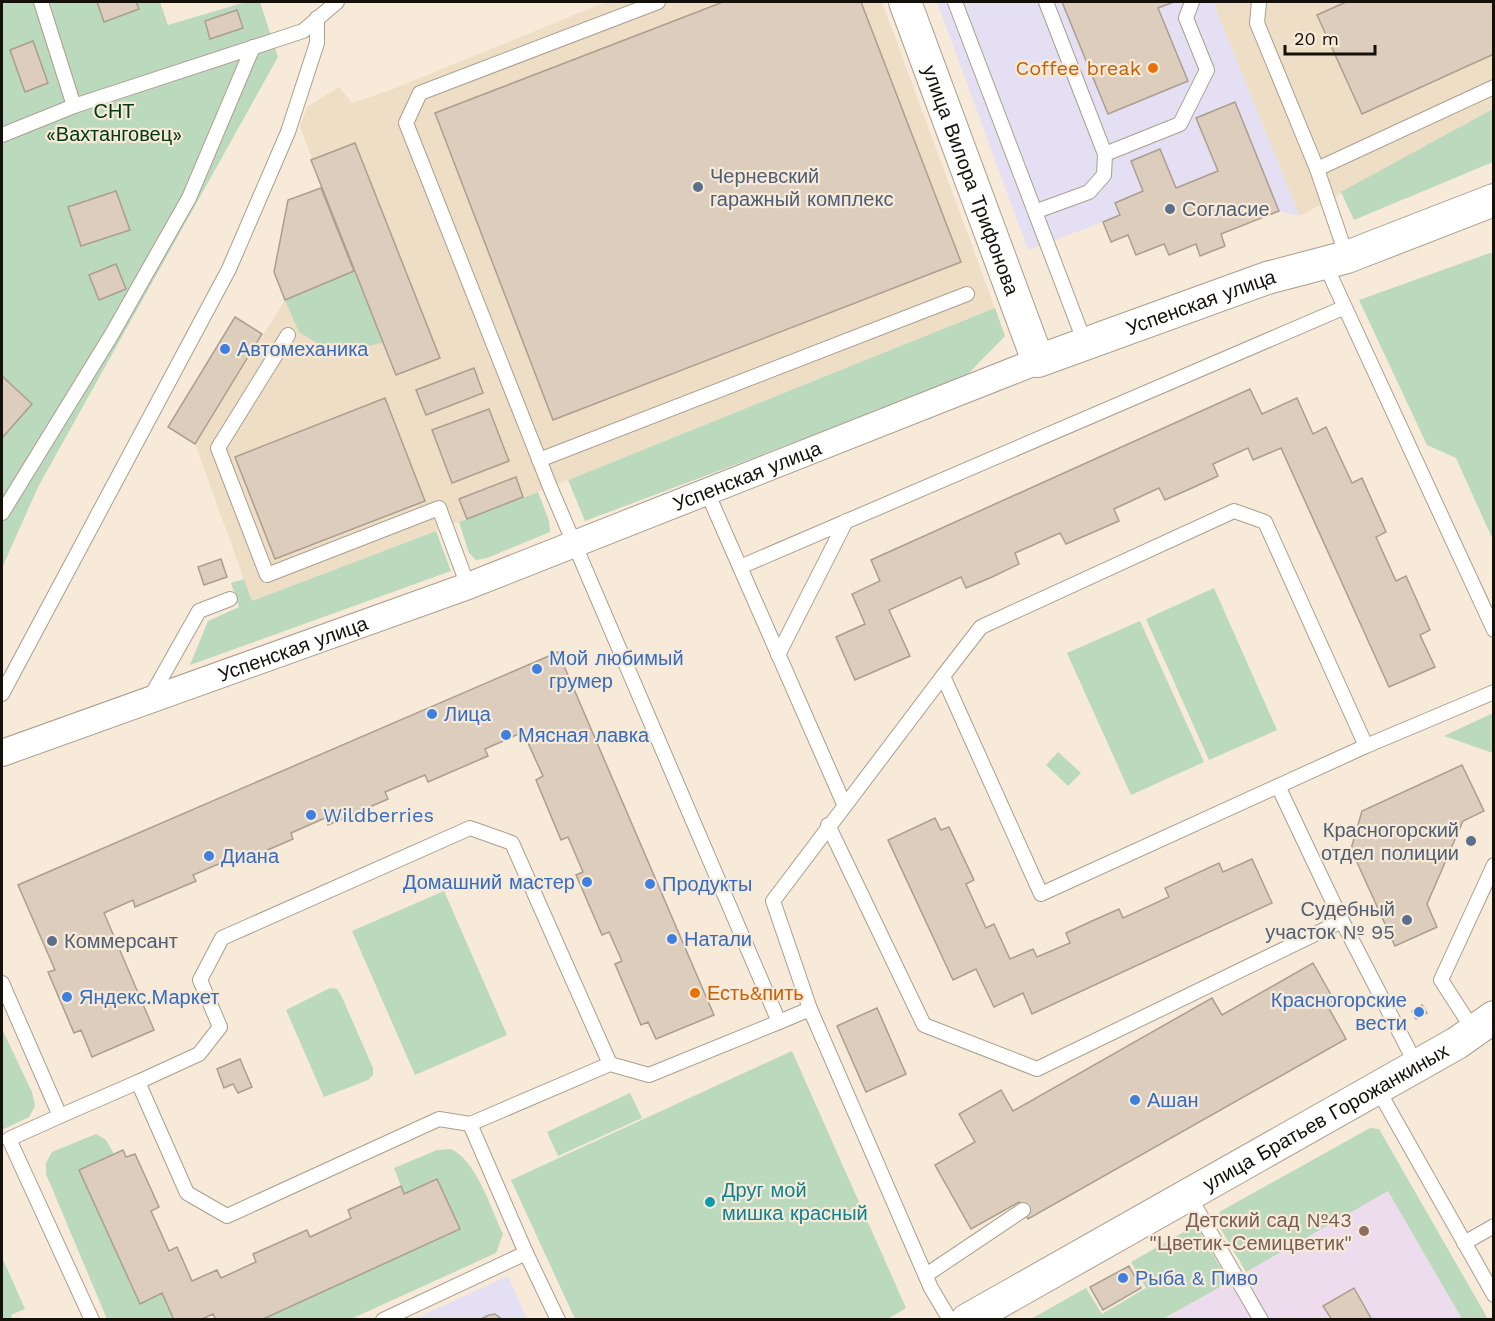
<svg xmlns="http://www.w3.org/2000/svg" width="1495" height="1321" font-family="'Work Sans',sans-serif">
<rect width="100%" height="100%" fill="#f7ead9"/>
<g fill="#e5dff4">
<polygon points="937,2 1213,2 1300,216 1279,211 1221,234 1225,246 1200,256 1196,244 1169,255 1164,244 1136,255 1128,235 1111,242 1103,222 1028,250"/>
<polygon points="508,1276 527,1319 412,1320"/>
</g>
<g fill="#efdec6">
<polygon points="606,2 882,2 995,308 550,487 252,601 195,444 285,300 354,271 300,127 307,107 339,87 352,103 393,89"/>
<polygon points="1213,2 1493,2 1493,109 1300,216"/>
</g>
<polygon fill="#eddcee" points="1388,1190 1462,1319 1163,1320"/>
<g fill="#bbd9bc">
<polygon points="2,2 160,2 168,25 246,2 260,2 278,57 38,487 2,568"/>
<polygon points="1493,109 1493,162 1354,220 1341,192"/>
<polygon points="1490,253 1494,254 1493,540 1456,458 1427,445 1359,300"/>
<polygon points="354,271 383,343 332,352 299,332 285,300"/>
<polygon points="995,308 1005,336 963,379 585,521 568,480"/>
<polygon points="538,492 549,521 550,532 487,558 476,560 469,553 459,522"/>
<polygon points="436,531 451,571 190,665 208,621 239,607 231,583 244,579 252,601"/>
<polygon points="1214,588 1277,730 1209,760 1146,619"/>
<polygon points="1140,621 1204,762 1131,795 1067,653"/>
<polygon points="1493,713 1493,753 1444,736"/>
<polygon points="1058,752 1081,773 1068,786 1046,765"/>
<polygon points="444,891 507,1035 415,1075 352,931"/>
<polygon points="330,988 337,989 341,995 373,1068 373,1075 368,1080 324,1097 286,1010"/>
<polygon points="2,1029 32,1092 35,1106 29,1117 2,1130"/>
<polygon points="792,1051 906,1308 886,1320 575,1319 511,1180"/>
<polygon points="630,1093 642,1118 558,1156 547,1132"/>
<polygon points="1370,1128 1379,1129 1488,1319 1462,1319 1388,1191 1246,1272 1215,1219 1221,1211"/>
<polygon points="96,1134 106,1140 114,1154 79,1170 139,1303 162,1293 174,1319 107,1319 46,1174 46,1163 52,1152"/>
<path d="M 451,1149 C 476,1160 491,1209 503,1234 L 496,1253 L 351,1319 L 261,1320 L 460,1228 L 437,1179 L 404,1194 L 394,1168 L 437,1150 Z"/>
<polygon points="1196,1225 1229,1282 1163,1319 1031,1319 1086,1288 1102,1314 1146,1288 1131,1262"/>
<polygon points="2,1257 25,1309 11,1315 12,1319 2,1319"/>
</g>
<g fill="#dccdbd" stroke="#ac9e8f" stroke-width="1.5">
<polygon points="97,2 136,2 139,9 104,22"/>
<polygon points="723,2 861,2 961,262 553,420 435,113"/>
<polygon points="1062,2 1174,2 1158,8 1188,81 1108,114"/>
<polygon points="1346,2 1494,2 1494,54 1362,114 1317,15"/>
<polygon points="237,10 243,28 210,39 205,21"/>
<polygon points="33,41 48,83 25,92 10,50"/>
<polygon points="1235,102 1279,211 1221,234 1225,246 1200,256 1196,244 1169,255 1164,244 1136,255 1128,235 1111,242 1103,222 1120,215 1115,203 1143,191 1131,161 1160,149 1176,188 1218,171 1196,118"/>
<polygon points="355,143 440,358 396,375 311,160"/>
<polygon points="321,188 354,271 285,300 274,272 288,200"/>
<polygon points="116,191 130,230 81,246 68,207"/>
<polygon points="116,264 126,289 99,300 89,275"/>
<polygon points="235,317 262,334 195,444 168,427"/>
<polygon points="474,368 483,393 426,415 416,390"/>
<polygon points="2,376 32,404 2,438"/>
<polygon points="1250,389 1262,414 1297,398 1313,434 1326,427 1352,483 1362,478 1386,532 1376,537 1396,581 1406,576 1430,630 1420,635 1435,667 1389,687 1281,448 1253,460 1248,448 1213,464 1218,476 1192,488 1165,500 1159,488 1114,509 1119,521 1066,544 1060,533 1015,553 1019,564 992,577 966,588 961,577 889,610 910,656 855,680 836,637 865,624 852,594 880,581 871,560"/>
<polygon points="385,398 425,501 275,559 235,457"/>
<polygon points="489,409 509,461 452,483 432,430"/>
<polygon points="516,477 523,497 467,519 459,499"/>
<polygon points="221,559 227,577 204,585 198,567"/>
<polygon points="558,652 714,1015 656,1039 648,1022 641,1025 615,964 622,961 609,932 602,935 576,875 583,872 568,837 561,840 536,780 543,776 523,732 485,749 488,756 428,782 425,775 385,792 388,799 328,825 325,818 291,833 293,839 233,865 230,859 193,875 196,881 135,907 133,900 104,913 154,1030 92,1057 81,1030 74,1033 48,972 55,970 18,885"/>
<polygon points="1462,765 1484,811 1463,821 1427,904 1437,927 1395,946 1351,849 1362,811"/>
<polygon points="935,818 941,830 949,827 974,880 966,884 986,928 994,924 1010,959 1033,949 1037,957 1070,943 1066,933 1092,921 1119,909 1123,918 1169,897 1165,888 1219,863 1223,872 1252,859 1272,903 1032,1014 1023,993 994,1007 976,969 953,980 888,840"/>
<polygon points="1313,963 1334,1000 1327,1005 1346,1039 1028,1219 1019,1202 971,1229 935,1165 975,1142 959,1114 1001,1090 1013,1111 1212,998 1222,1015"/>
<polygon points="1422,1005 1427,1013 1416,1019 1412,1011"/>
<polygon points="877,1008 906,1074 866,1092 837,1026"/>
<polygon points="240,1059 252,1087 238,1093 233,1084 224,1088 217,1069"/>
<polygon points="123,1150 126,1157 135,1154 159,1207 151,1211 169,1251 177,1247 192,1281 217,1270 221,1278 256,1262 253,1254 307,1230 310,1237 351,1218 348,1210 401,1186 404,1194 437,1179 460,1229 261,1320 216,1320 213,1314 200,1320 174,1320 162,1293 140,1304 79,1170"/>
<polygon points="1129,1266 1141,1288 1103,1310 1090,1287"/>
<polygon points="1354,1288 1372,1320 1332,1320 1323,1306"/>
<polygon points="495,1314 503,1320 479,1320 489,1315"/>
</g>
<g fill="none" stroke-linecap="round" stroke-linejoin="round">
<g stroke="#aa9e8e" stroke-width="16">
<g id="service">
<polyline points="41,2 74,106"/>
<polyline points="658,2 420,93 406,123 550,487 779,1022 810,1009"/>
<polyline points="955,2 1085,343"/>
<polyline points="1259,2 1257,23 1317,169 1347,257"/>
<polyline points="2,135 74,106 303,31 337,2"/>
<polyline points="1105,154 1180,124 1207,70 1186,18 1192,2"/>
<polyline points="1317,169 1494,87"/>
<polyline points="1037,211 1089,192 1104,175 1105,154 1046,2"/>
<polyline points="1324,262 1494,630"/>
<polyline points="288,335 218,448 267,575 439,508 468,586"/>
<polyline points="539,460 967,294"/>
<polyline points="707,492 844,804"/>
<polyline points="2,513 112,334 189,198 253,47"/>
<polyline points="740,567 1343,308"/>
<polyline points="778,655 846,521"/>
<polyline points="943,676 773,901 810,1009 931,1288 950,1320"/>
<polyline points="2,694 229,269 288,132 317,43 317,18"/>
<polyline points="150,698 199,611 230,599"/>
<polyline points="1366,746 1265,522 1234,511 981,627 943,676 1041,894 1366,746 1494,692"/>
<polyline points="1278,786 1342,921 1417,1066"/>
<polyline points="828,825 924,1025 1037,1069 1342,921"/>
<polyline points="2,983 60,1116 9,1139 92,1320"/>
<polyline points="1474,1031 1441,980 1494,865"/>
<polyline points="138,1082 199,1054 220,1027 200,980 222,938 470,828 512,843 610,1064"/>
<polyline points="1377,1088 1494,1295"/>
<polyline points="60,1116 138,1082 187,1193 227,1216 439,1119 470,1124 610,1064 649,1075 779,1022"/>
<polyline points="470,1124 526,1253"/>
<polyline points="1188,1194 1261,1320"/>
<polyline points="1464,1243 1494,1226"/>
<polyline points="926,1275 1023,1210"/>
<polyline points="383,1320 526,1253 558,1320"/>
</g>
</g>
<g stroke="#aa9e8e" stroke-width="28">
<g id="minor">
<path id="s1" d="M 2,753 L 468,586 L 1038,361"/>
</g>
</g>
<g stroke="#aa9e8e" stroke-width="34">
<g id="tertiary">
<path id="s2" d="M 905,2 L 1038,361 L 1267,278 L 1347,257 L 1494,200"/>
<path id="s3" d="M 967,1320 L 1457,1043 L 1494,1017"/>
</g>
</g>
<use href="#service" stroke="#fff" stroke-width="14"/>
<use href="#minor" stroke="#fff" stroke-width="26"/>
<use href="#tertiary" stroke="#fff" stroke-width="32"/>
</g>
<g fill="#e8710a" stroke="#f7ead9" stroke-width="2">
<circle cx="1153" cy="68" r="6"/>
<circle cx="695" cy="993" r="6"/>
</g>
<g fill="#5c6f8a" stroke="#f7ead9" stroke-width="2">
<circle cx="698" cy="187" r="6"/>
<circle cx="1170" cy="209" r="6"/>
<circle cx="1471" cy="841" r="6"/>
<circle cx="1407" cy="920" r="6"/>
<circle cx="52" cy="941" r="6"/>
</g>
<g fill="#3f7fe0" stroke="#f7ead9" stroke-width="2">
<circle cx="225" cy="349" r="6"/>
<circle cx="537" cy="669" r="6"/>
<circle cx="432" cy="714" r="6"/>
<circle cx="506" cy="735" r="6"/>
<circle cx="311" cy="815" r="6"/>
<circle cx="209" cy="856" r="6"/>
<circle cx="587" cy="882" r="6"/>
<circle cx="650" cy="884" r="6"/>
<circle cx="672" cy="939" r="6"/>
<circle cx="67" cy="997" r="6"/>
<circle cx="1419" cy="1012" r="6"/>
<circle cx="1135" cy="1100" r="6"/>
<circle cx="1123" cy="1278" r="6"/>
</g>
<circle fill="#0f9aa8" stroke="#f7ead9" stroke-width="2" cx="710" cy="1202" r="6"/>
<circle fill="#8d6e63" stroke="#f7ead9" stroke-width="2" cx="1364" cy="1231" r="6"/>
<g text-anchor="middle" stroke-width="4.5" stroke-linejoin="round" paint-order="stroke">
<g font-size="20" fill="#c56008" stroke="#f7ead9" text-anchor="end">
<text x="1141" y="75">Coffee break</text>
<text x="707" y="1000" text-anchor="start">Есть&amp;пить</text>
</g>
<g font-size="20" fill="#00390d" stroke="#f7ead9">
<text x="114" y="118">СНТ<tspan x="114" dy="23">«Вахтанговец»</tspan></text>
</g>
<g font-size="20" fill="#4e5e75" stroke="#f7ead9" text-anchor="start">
<text x="710" y="183">Черневский<tspan x="710" dy="23">гаражный комплекс</tspan></text>
<text x="1182" y="216">Согласие</text>
<text x="1459" y="837" text-anchor="end">Красногорский<tspan x="1459" dy="23">отдел полиции</tspan></text>
<text x="1395" y="916" text-anchor="end">Судебный<tspan x="1395" dy="23">участок № 95</tspan></text>
<text x="64" y="948">Коммерсант</text>
</g>
<g font-size="20" fill="#14100a" stroke="#f7ead9">
<text dy="7" stroke="none"><textPath href="#s2" startOffset="190">улица Вилора Трифонова</textPath></text>
<text dy="7" stroke="none"><textPath href="#s2" startOffset="556">Успенская улица</textPath></text>
<text dy="7" stroke="none"><textPath href="#s1" startOffset="795">Успенская улица</textPath></text>
<text dy="7" stroke="none"><textPath href="#s1" startOffset="309">Успенская улица</textPath></text>
<text dy="7" stroke="none"><textPath href="#s3" startOffset="412">улица Братьев Горожанкиных</textPath></text>
</g>
<g font-size="20" fill="#366cbe" stroke="#f7ead9" text-anchor="start">
<text x="237" y="356">Автомеханика</text>
<text x="549" y="665">Мой любимый<tspan x="549" dy="23">грумер</tspan></text>
<text x="444" y="721">Лица</text>
<text x="518" y="742">Мясная лавка</text>
<text x="323" y="822">Wildberries</text>
<text x="221" y="863">Диана</text>
<text x="575" y="889" text-anchor="end">Домашний мастер</text>
<text x="662" y="891">Продукты</text>
<text x="684" y="946">Натали</text>
<text x="79" y="1004">Яндекс.Маркет</text>
<text x="1407" y="1007" text-anchor="end">Красногорские<tspan x="1407" dy="23">вести</tspan></text>
<text x="1147" y="1107">Ашан</text>
<text x="1135" y="1285">Рыба &amp; Пиво</text>
</g>
<g font-size="20" fill="#0d838f" stroke="#f7ead9" text-anchor="start">
<text x="722" y="1197">Друг мой<tspan x="722" dy="23">мишка красный</tspan></text>
</g>
<g font-size="20" fill="#785e54" stroke="#f7ead9" text-anchor="end">
<text x="1352" y="1227">Детский сад №43<tspan x="1352" dy="23">"Цветик-Семицветик"</tspan></text>
</g>
</g>
<rect width="1495" height="1321" fill="none" stroke="#14100a" stroke-width="6"/>
<path d="M1285 45v9h90v-9" fill="none" stroke="#14100a" stroke-width="3"/>
<text x="1294" y="45" font-size="18" fill="#14100a" stroke="#f7ead9" stroke-width="4.5" paint-order="stroke">20 m</text>
</svg>
